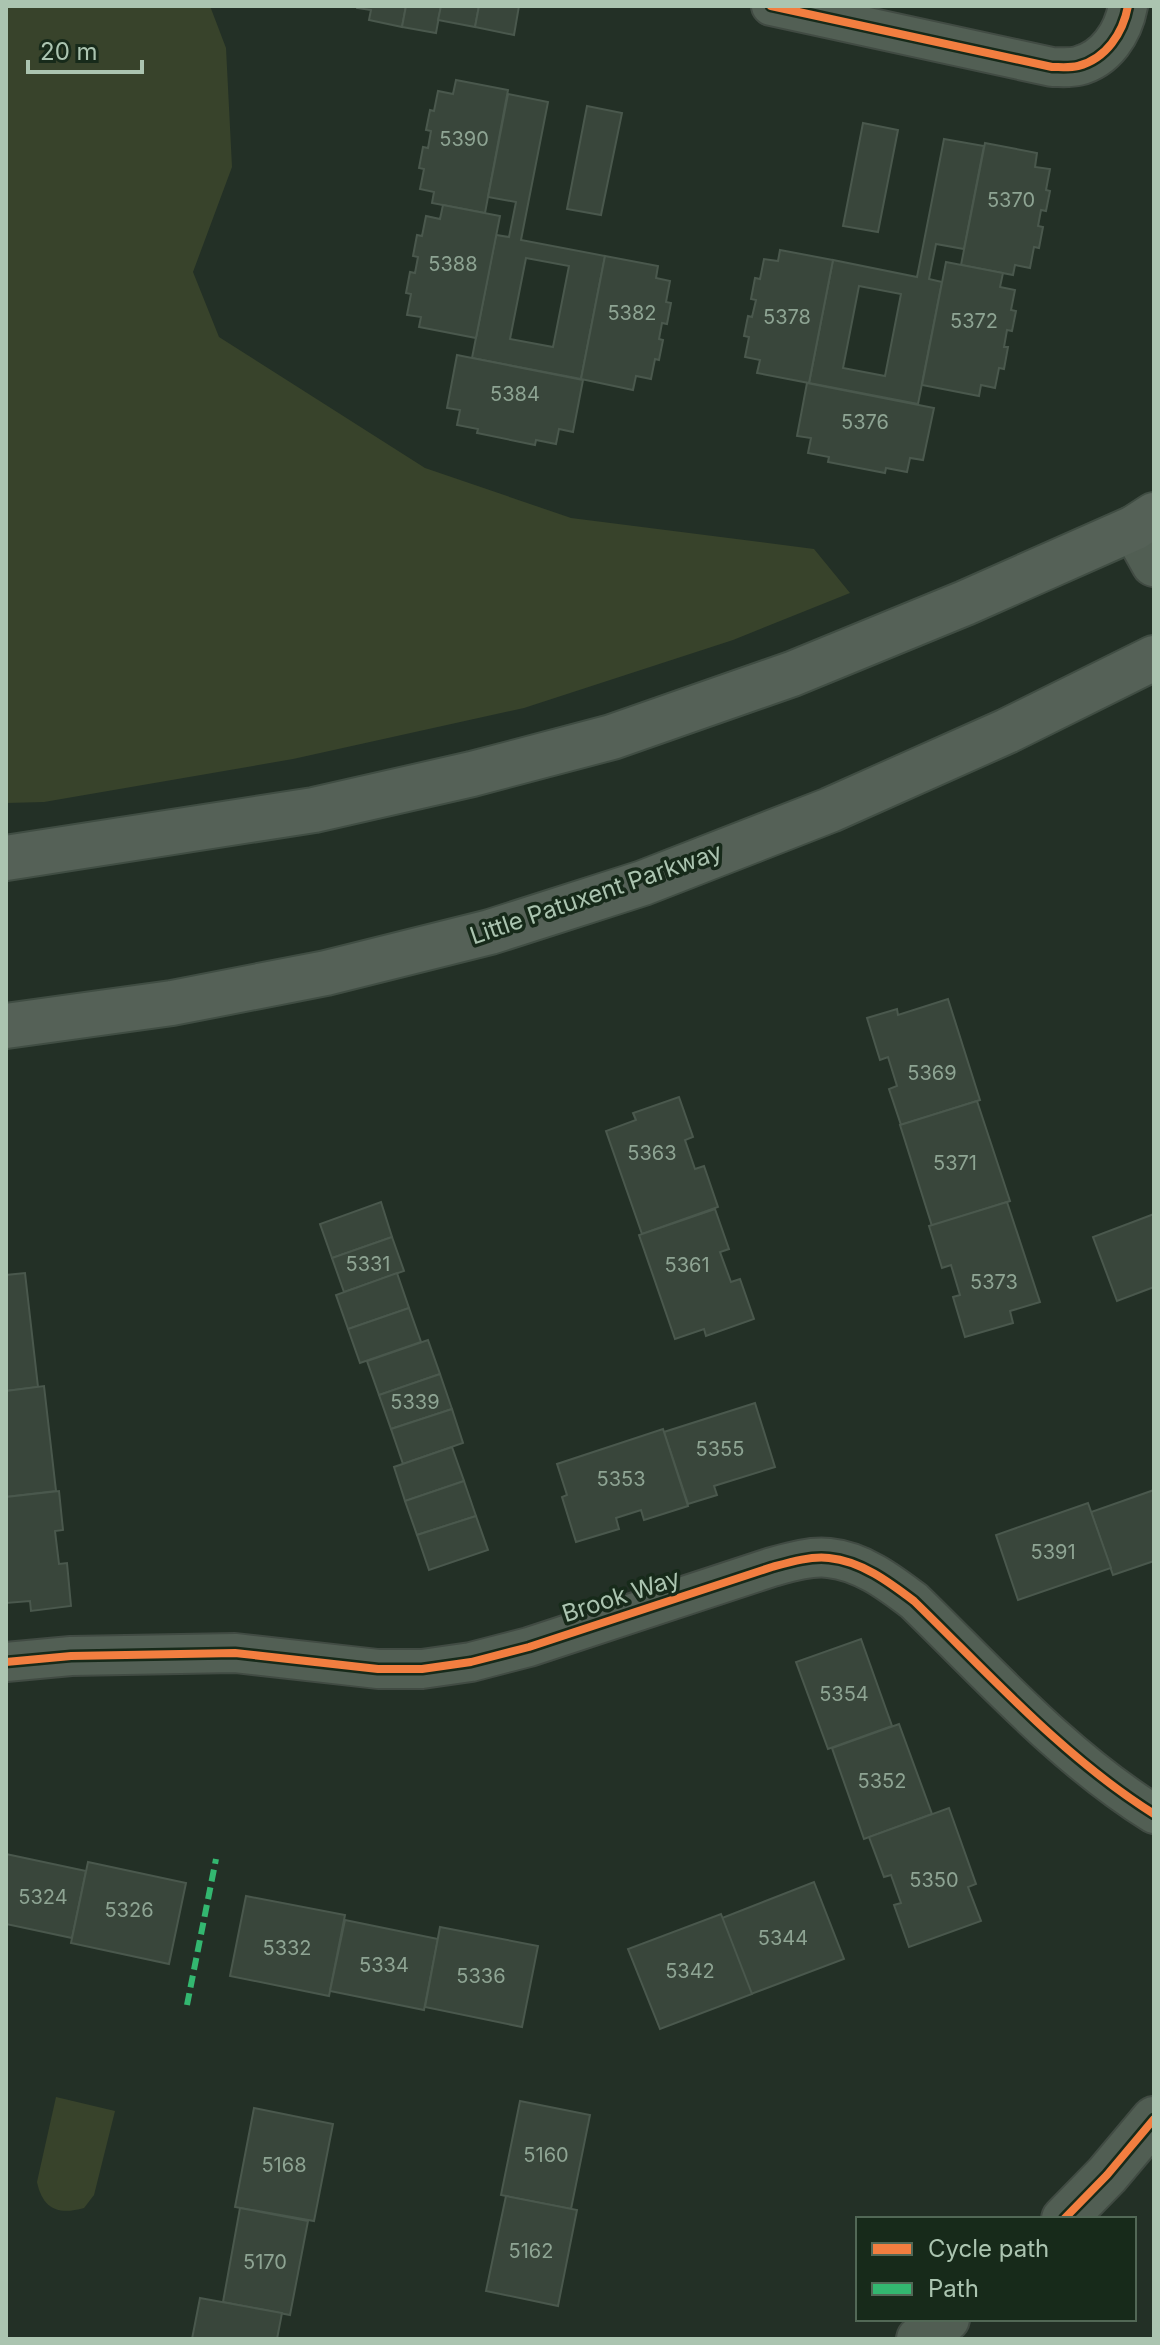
<svg xmlns="http://www.w3.org/2000/svg" width="1160" height="2345" font-family="Inter,sans-serif">
<rect width="100%" height="100%" fill="#233026"/>
<g fill="#38432b">
<polygon points="6,6 210,6 226,48 232,167 193,272 219,337 425,468 571,518 814,549 850,593 733,640 524,708 293,759 44,802 6,803"/>
<path d="M 56,2097 L 115,2111 L 94,2195 L 84,2208 C 59,2215 43,2210 37,2182 Z"/>
</g>
<g fill="#39463b" stroke="#4a584d" stroke-width="2" fill-rule="evenodd">
<polygon points="357,6 406,6 402,27 369,20 371,10 357,8"/>
<polygon points="406,6 441,6 436,33 402,27"/>
<polygon points="441,6 479,6 475,27 438,20"/>
<polygon points="479,6 519,6 514,35 475,27"/>
<polygon points="456,80 508,90 485,213 432,203 434,192 420,189 424,169 419,168 423,147 428,148 431,131 426,130 430,110 434,111 438,91 453,94"/>
<path d="M 508,94 L 548,102 L 521,240 L 605,256 L 581,379 L 472,358 L 496,235 L 509,237 L 516,202 L 488,197 ZM 526,258 L 569,266 L 553,347 L 510,339 Z"/>
<polygon points="587,106 622,113 601,215 567,209"/>
<polygon points="863,123 898,130 878,232 843,226"/>
<path d="M 944,139 L 984,146 L 964,249 L 936,244 L 929,279 L 942,282 L 918,404 L 809,383 L 833,260 L 917,277 ZM 859,286 L 901,294 L 885,376 L 843,368 Z"/>
<polygon points="985,143 1037,153 1035,167 1050,169 1046,190 1050,191 1046,211 1041,210 1038,226 1043,227 1039,248 1034,247 1030,268 1015,265 1013,275 961,265"/>
<polygon points="443,205 500,216 476,338 419,327 421,317 407,315 411,294 406,293 410,272 415,273 418,257 413,256 417,235 422,236 426,216 440,219"/>
<polygon points="780,250 833,260 809,383 757,373 760,360 745,357 749,337 744,336 748,316 752,317 756,300 751,299 755,278 760,279 764,259 778,261"/>
<polygon points="605,256 658,266 656,278 670,281 666,302 671,303 667,324 662,323 659,339 663,340 659,360 655,359 651,379 636,376 633,390 581,379"/>
<polygon points="946,262 1003,273 1000,287 1015,290 1011,310 1016,311 1012,331 1007,330 1004,347 1008,347 1004,369 999,368 995,388 981,385 979,396 922,385"/>
<polygon points="457,355 583,380 573,432 559,429 556,444 536,440 535,445 477,433 478,429 457,425 460,410 447,408"/>
<polygon points="807,383 934,408 923,460 910,458 907,472 886,468 885,473 828,462 829,457 808,453 811,438 797,436"/>
<polygon points="948,999 980,1100 901,1125 889,1089 897,1086 888,1057 880,1060 867,1018 897,1009 898,1015"/>
<polygon points="679,1097 693,1137 685,1140 695,1169 704,1166 718,1207 642,1234 606,1131 636,1120 633,1113"/>
<polygon points="977,1101 1010,1201 932,1226 900,1125"/>
<polygon points="381,1202 392,1237 332,1258 320,1224"/>
<polygon points="1007,1202 1040,1302 1010,1311 1013,1323 965,1337 953,1297 960,1295 951,1265 942,1268 929,1226"/>
<polygon points="715,1209 729,1249 720,1252 731,1282 740,1279 754,1319 706,1336 704,1329 675,1339 639,1235"/>
<polygon points="1154,1214 1154,1287 1117,1301 1093,1237"/>
<polygon points="392,1237 404,1271 344,1292 332,1258"/>
<polygon points="25,1273 38,1387 6,1391 6,1275"/>
<polygon points="397,1273 409,1308 348,1329 336,1295"/>
<polygon points="409,1308 421,1342 360,1363 348,1329"/>
<polygon points="428,1340 440,1374 379,1395 367,1361"/>
<polygon points="440,1374 452,1409 391,1429 379,1395"/>
<polygon points="44,1386 56,1491 6,1497 6,1391"/>
<polygon points="755,1403 775,1467 714,1486 717,1495 688,1504 664,1432"/>
<polygon points="452,1409 463,1443 403,1464 391,1429"/>
<polygon points="663,1429 688,1506 644,1520 641,1510 616,1518 619,1529 576,1542 562,1497 567,1495 557,1464"/>
<polygon points="452,1447 464,1481 405,1501 394,1467"/>
<polygon points="464,1481 476,1516 417,1535 405,1501"/>
<polygon points="1154,1490 1154,1561 1113,1575 1091,1512"/>
<polygon points="59,1491 63,1530 55,1531 59,1564 67,1563 71,1606 31,1611 30,1601 6,1603 6,1497"/>
<polygon points="1088,1503 1111,1568 1018,1600 996,1535"/>
<polygon points="476,1516 488,1550 429,1570 417,1535"/>
<polygon points="861,1639 892,1726 828,1749 796,1662"/>
<polygon points="899,1724 932,1814 864,1839 832,1748"/>
<polygon points="949,1808 976,1884 968,1887 981,1921 909,1947 894,1905 901,1903 891,1875 884,1877 869,1837"/>
<polygon points="6,1854 86,1871 72,1938 6,1924"/>
<polygon points="88,1862 186,1883 169,1964 71,1943"/>
<polygon points="814,1882 844,1959 751,1994 722,1918"/>
<polygon points="246,1896 345,1915 329,1996 230,1976"/>
<polygon points="721,1914 752,1994 660,2029 628,1949"/>
<polygon points="345,1920 438,1939 424,2010 330,1991"/>
<polygon points="440,1927 538,1946 522,2027 425,2007"/>
<polygon points="520,2101 590,2115 571,2209 501,2195"/>
<polygon points="254,2108 333,2124 314,2221 235,2207"/>
<polygon points="506,2196 577,2210 558,2306 486,2291"/>
<polygon points="240,2208 308,2221 290,2315 223,2302"/>
<polygon points="200,2298 282,2313 277,2339 192,2339"/>
</g>
<g fill="none" stroke-linecap="round" stroke-linejoin="round">
<g stroke="#414b43" stroke-width="42">
<g id="street">
<path d="M 771,6 L 1052,67 C 1060,67 1070,68 1078,66 C 1106,59 1123,33 1128,6"/>
<path d="M 6,1662 L 71,1656 L 235,1653 L 378,1669 L 422,1669 L 471,1662 L 529,1647 L 772,1567 C 790,1562 810,1556 829,1558 C 861,1561 889,1582 914,1601 C 990,1675 1063,1757 1154,1814"/>
</g>
</g>
<g stroke="#414b43" stroke-width="48">
<g id="secondary">
<polyline points="1134,528 1154,564"/>
<polyline points="1064,2219 1107,2175 1154,2119"/>
<polyline points="919,2339 947,2319"/>
</g>
</g>
<g stroke="#404d43" stroke-width="48">
<g id="primary">
<polyline points="6,858 314,810 472,774 612,737 792,674 965,603 1134,528 1154,515"/>
<polyline points="6,1026 172,1003 326,973 490,932 643,883 830,810 1007,731 1154,658"/>
</g>
</g>
<use href="#street" stroke="#525f54" stroke-width="38"/>
<use href="#secondary" stroke="#515e53" stroke-width="44"/>
<use href="#primary" stroke="#556157" stroke-width="44"/>
<polyline stroke="#33b770" stroke-width="6" stroke-dasharray="12 6" stroke-linecap="butt" points="187,2005 216,1859"/>
<g stroke="#172a1a" stroke-width="13">
<g id="cycleway">
<path d="M 771,6 L 1052,67 C 1060,67 1070,68 1078,66 C 1106,59 1123,33 1128,6"/>
<path d="M 6,1662 L 71,1656 L 235,1653 L 378,1669 L 422,1669 L 471,1662 L 529,1647 L 772,1567 C 790,1562 810,1556 829,1558 C 861,1561 889,1582 914,1601 C 990,1675 1063,1757 1154,1814"/>
<polyline points="1064,2219 1107,2175 1154,2119"/>
</g>
</g>
<use href="#cycleway" stroke="#f27e40" stroke-width="8"/>
</g>
<g text-anchor="middle" stroke-width="7" stroke-linejoin="round" paint-order="stroke">
<g font-size="20" fill="#8ea493">
<text x="464" y="146">5390</text>
<text x="1011" y="207">5370</text>
<text x="453" y="271">5388</text>
<text x="632" y="320">5382</text>
<text x="787" y="324">5378</text>
<text x="974" y="328">5372</text>
<text x="515" y="401">5384</text>
<text x="865" y="429">5376</text>
<text x="932" y="1080">5369</text>
<text x="652" y="1160">5363</text>
<text x="955" y="1170">5371</text>
<text x="368" y="1271">5331</text>
<text x="687" y="1272">5361</text>
<text x="994" y="1289">5373</text>
<text x="415" y="1409">5339</text>
<text x="720" y="1456">5355</text>
<text x="621" y="1486">5353</text>
<text x="1053" y="1559">5391</text>
<text x="844" y="1701">5354</text>
<text x="882" y="1788">5352</text>
<text x="934" y="1887">5350</text>
<text x="43" y="1904">5324</text>
<text x="129" y="1917">5326</text>
<text x="783" y="1945">5344</text>
<text x="287" y="1955">5332</text>
<text x="384" y="1972">5334</text>
<text x="690" y="1978">5342</text>
<text x="481" y="1983">5336</text>
<text x="546" y="2162">5160</text>
<text x="284" y="2172">5168</text>
<text x="531" y="2258">5162</text>
<text x="265" y="2269">5170</text>
</g>
<g font-size="24" fill="#abc4b0" stroke="#172a1a">
<text transform="translate(596 894) rotate(-19)" y="8">Little Patuxent Parkway</text>
<text transform="translate(621 1596) rotate(-18)" y="8">Brook Way</text>
</g>
</g>
<rect width="1160" height="2345" fill="none" stroke="#abc4b0" stroke-width="16"/>
<rect x="856" y="2217" width="280" height="104" fill="#172a1a" stroke="#526856" stroke-width="2"/>
<rect x="872" y="2243" width="40" height="12" fill="#f27e40" stroke="#526856" stroke-width="2"/>
<text x="928" y="2257" font-size="24" fill="#abc4b0">Cycle path</text>
<rect x="872" y="2283" width="40" height="12" fill="#33b770" stroke="#526856" stroke-width="2"/>
<text x="928" y="2297" font-size="24" fill="#abc4b0">Path</text>
<path d="M28 60v12h114v-12" fill="none" stroke="#abc4b0" stroke-width="4"/>
<text x="40" y="60" font-size="24" fill="#abc4b0" stroke="#172a1a" stroke-width="6" paint-order="stroke">20 m</text>
</svg>
